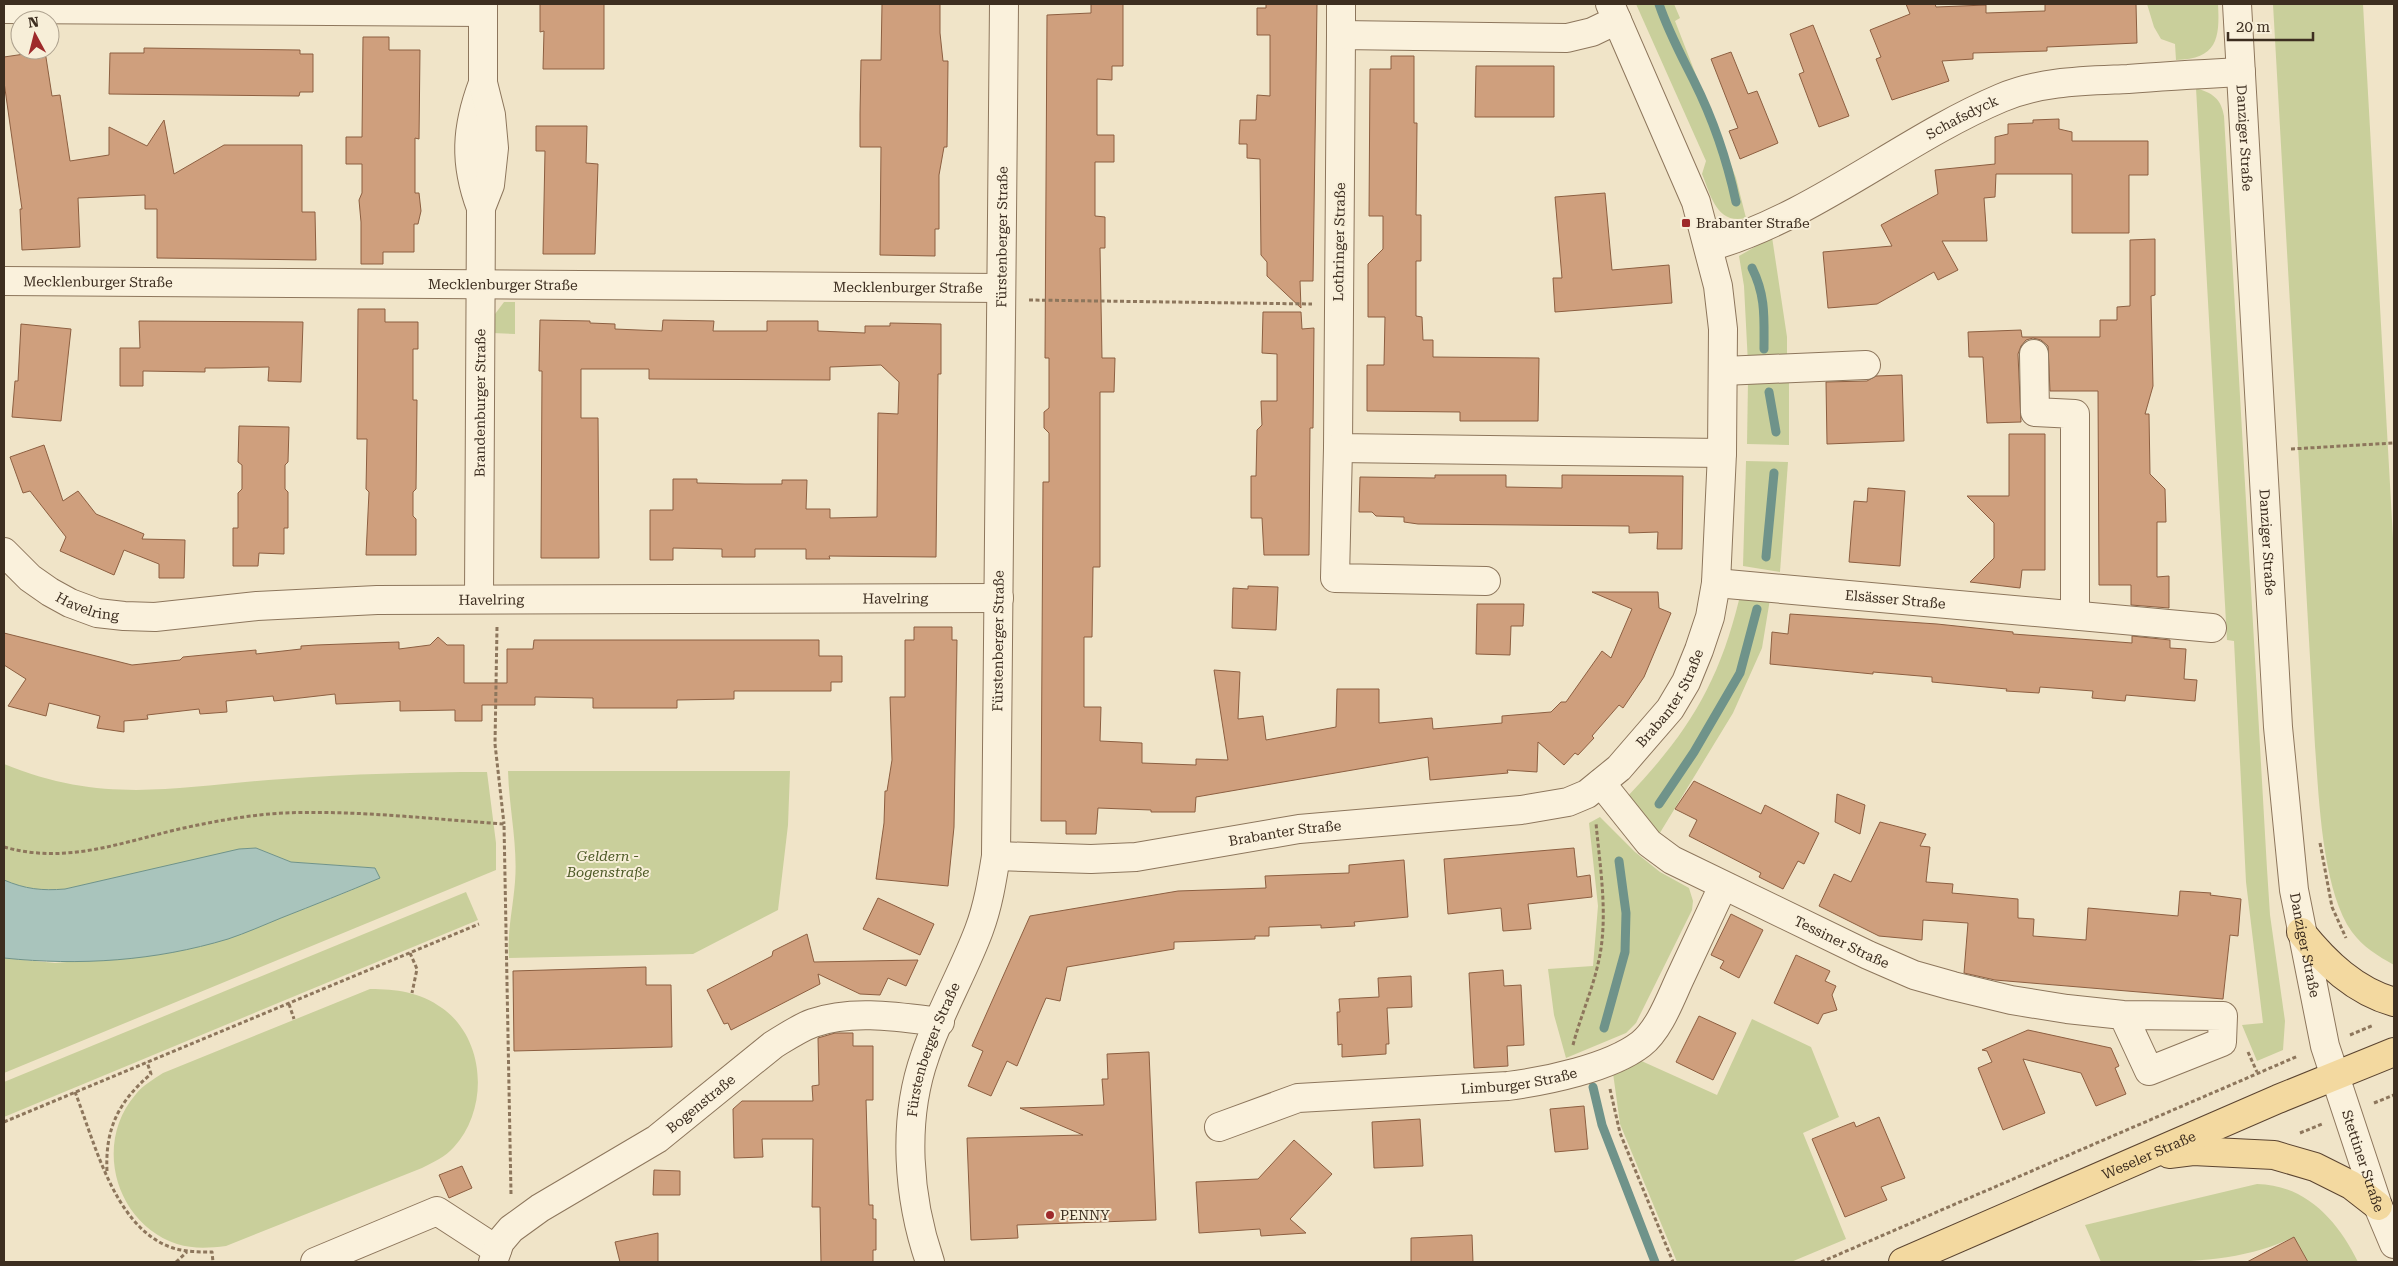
<svg xmlns="http://www.w3.org/2000/svg" width="2398" height="1266" font-family="'Roboto Serif',serif">
<rect width="100%" height="100%" fill="#f0e4c8"/>
<g fill="#c9cf9b">
<path d="M 1636,4 L 1674,4 L 1680,18 L 1675,21 L 1736,178 L 1746,218 C 1717,225 1711,196 1702,174 L 1706,161 Z"/>
<path d="M 2147,4 L 2218,4 C 2220,39 2217,59 2176,60 L 2175,44 L 2161,39 L 2154,27 Z"/>
<path d="M 2273,4 L 2363,4 L 2394,556 L 2394,965 C 2378,956 2363,947 2352,932 C 2322,890 2319,798 2315,746 Z"/>
<path d="M 2196,88 C 2212,93 2221,98 2224,116 L 2267,869 L 2270,915 L 2285,1021 L 2283,1050 L 2257,1061 L 2242,1025 L 2263,1023 L 2246,882 L 2234,641 L 2227,640 Z"/>
<polygon points="1772,237 1787,337 1787,364 1748,364 1744,286 1739,256"/>
<polygon points="504,302 515,302 515,334 492,333 495,314"/>
<polygon points="1789,379 1789,445 1747,444 1748,381"/>
<polygon points="1746,461 1788,462 1780,572 1743,566"/>
<path d="M 1750,598 L 1770,599 L 1762,648 L 1733,713 L 1658,836 L 1627,797 C 1687,734 1718,685 1739,600 Z"/>
<path d="M 4,764 C 106,806 179,786 283,779 C 351,774 419,772 487,772 L 496,843 L 496,870 L 4,1073 L 4,958 L 55,963 L 163,954 L 196,947 L 230,938 L 352,890 L 375,868 L 291,862 L 256,848 L 248,848 L 65,889 C 42,891 25,889 4,880 Z"/>
<path d="M 508,771 L 790,771 L 788,825 L 778,910 L 693,954 L 509,958 C 507,932 513,908 515,882 C 518,845 509,808 508,771 Z"/>
<polygon points="1600,817 1635,852 1660,872 1689,888 1693,901 1692,910 1636,1023 1626,1033 1566,1058 1554,1015 1548,969 1593,966 1598,906 1589,823"/>
<polygon points="466,892 478,920 4,1117 4,1082"/>
<path d="M 370,989 C 396,989 420,992 442,1008 C 486,1039 489,1109 454,1147 C 445,1157 434,1162 422,1168 L 226,1246 C 209,1248 193,1249 177,1244 C 115,1223 93,1143 136,1094 C 143,1085 154,1079 163,1073 Z"/>
<polygon points="1752,1019 1811,1047 1839,1117 1803,1133 1846,1239 1791,1262 1677,1262 1620,1124 1613,1073 1637,1059 1717,1095"/>
<path d="M 2257,1184 C 2306,1185 2338,1221 2358,1262 L 2308,1262 L 2294,1237 C 2235,1266 2166,1262 2101,1262 L 2085,1225 Z"/>
</g>
<path fill="#a9c4bc" stroke="#6f938a" d="M 256,848 L 291,862 L 375,868 L 380,878 C 347,892 314,905 281,918 C 264,925 246,933 228,939 C 155,961 80,966 4,958 L 4,880 C 25,889 42,891 65,889 L 239,849 Z"/>
<g fill="none" stroke-linecap="round" stroke-linejoin="round">
<g stroke="#6f938a" stroke-width="9">
<path d="M 1659,4 C 1668,31 1681,55 1694,81 C 1713,119 1727,160 1736,202"/>
<path d="M 1752,268 C 1766,296 1764,318 1764,349"/>
<polyline points="1769,392 1776,432"/>
<polyline points="1766,557 1774,473"/>
<polyline points="1659,804 1694,752 1740,673 1757,609"/>
<polyline points="1604,1028 1625,952 1626,913 1619,861"/>
<polyline points="1593,1087 1602,1125 1655,1262"/>
</g>
</g>
<g fill="#cf9f7d" stroke="#8d5f41">
<polygon points="540,4 604,4 604,69 543,69 544,31 540,32"/>
<polygon points="882,4 940,4 940,33 943,61 948,61 947,147 944,147 939,175 939,229 935,229 935,256 880,255 881,147 860,147 860,114 861,60 881,60"/>
<polygon points="1091,4 1123,4 1123,66 1112,66 1112,80 1097,79 1097,135 1114,135 1114,162 1095,162 1095,216 1105,217 1105,248 1100,248 1102,358 1115,358 1114,392 1100,392 1100,567 1093,567 1092,637 1084,637 1084,707 1101,707 1100,741 1142,743 1142,763 1196,765 1196,759 1228,760 1214,670 1240,672 1238,719 1263,716 1266,740 1336,727 1337,689 1379,689 1379,723 1432,718 1433,729 1502,723 1502,716 1551,712 1561,702 1566,702 1602,651 1611,658 1632,609 1592,592 1658,592 1659,608 1671,613 1644,677 1623,708 1619,705 1592,736 1594,738 1578,755 1575,753 1564,765 1538,742 1537,772 1507,770 1508,773 1430,780 1428,757 1196,797 1195,812 1151,812 1151,810 1098,808 1096,834 1066,834 1066,821 1041,821 1043,482 1049,482 1049,433 1044,428 1044,412 1049,408 1049,358 1045,358 1047,15 1091,13"/>
<polygon points="1266,4 1317,4 1313,281 1300,281 1301,308 1267,276 1267,262 1261,255 1260,159 1247,158 1247,144 1239,144 1240,120 1256,120 1257,95 1270,96 1270,35 1257,35 1257,8 1266,8"/>
<polygon points="1906,4 1935,4 1936,7 1986,5 1986,13 2045,11 2045,4 2136,4 2137,43 2047,47 2047,51 1973,53 1973,59 1942,61 1949,81 1892,100 1876,59 1881,57 1870,30 1910,14"/>
<polygon points="1813,25 1849,116 1819,127 1799,74 1804,72 1790,34"/>
<polygon points="363,37 389,37 389,50 420,50 419,139 415,138 415,193 419,193 421,211 418,224 414,224 414,252 383,252 383,264 361,264 361,222 359,200 362,193 362,164 346,164 346,137 362,137"/>
<polygon points="144,48 300,50 300,54 313,54 313,92 300,92 299,96 109,94 110,53 144,53"/>
<polygon points="45,51 52,96 60,95 70,161 109,155 109,127 147,146 164,120 174,174 224,145 302,145 302,212 315,212 316,260 157,258 157,209 145,209 145,195 78,198 80,247 22,250 20,209 22,209 4,82 4,57"/>
<polygon points="1731,52 1748,94 1757,91 1778,143 1740,159 1729,131 1738,128 1711,59"/>
<polygon points="1391,56 1414,56 1414,123 1417,123 1416,215 1421,215 1421,261 1416,261 1416,316 1422,317 1423,340 1433,340 1433,357 1539,358 1538,421 1460,421 1460,412 1367,411 1367,365 1384,365 1385,317 1368,317 1368,264 1383,249 1383,216 1369,216 1370,69 1391,69"/>
<polygon points="1476,66 1554,66 1554,117 1475,117"/>
<polygon points="2059,119 2059,129 2072,132 2072,141 2148,141 2148,175 2129,175 2129,233 2072,233 2072,174 1996,174 1995,197 1984,198 1987,241 1942,241 1958,270 1938,280 1934,272 1877,304 1828,308 1823,252 1892,246 1881,225 1938,194 1935,170 1995,164 1995,137 2008,134 2008,124 2033,123 2033,120"/>
<polygon points="536,126 587,126 586,163 598,164 595,254 543,254 545,151 536,151"/>
<polygon points="1605,193 1612,270 1669,265 1672,303 1555,312 1553,278 1562,278 1555,197"/>
<polygon points="2155,239 2155,295 2151,296 2153,386 2145,414 2149,414 2150,474 2165,489 2166,522 2157,522 2157,577 2169,576 2169,608 2131,605 2131,585 2099,585 2098,391 2050,391 2048,346 2041,340 2033,338 2026,340 2021,346 2018,354 2021,422 1987,423 1983,357 1969,357 1968,332 2021,330 2022,337 2100,337 2100,320 2117,320 2117,307 2130,306 2130,240"/>
<polygon points="358,309 385,309 385,322 418,322 418,349 413,349 413,400 417,400 416,489 413,492 413,516 416,519 416,555 366,555 369,492 366,489 367,439 357,439"/>
<polygon points="1263,312 1301,312 1302,329 1314,328 1313,428 1310,428 1309,555 1264,555 1262,518 1251,518 1251,476 1256,476 1257,430 1262,425 1261,401 1277,401 1277,354 1262,353"/>
<polygon points="540,320 590,321 590,323 615,324 615,329 662,331 663,320 714,321 713,331 767,331 767,321 818,321 818,331 865,333 865,326 890,326 890,323 941,324 941,374 938,374 936,557 829,556 830,559 806,559 806,549 755,549 755,557 722,557 722,549 673,548 673,560 650,560 650,510 673,510 673,479 697,479 697,483 745,484 782,484 782,480 807,480 806,509 830,509 830,518 877,517 878,413 898,414 899,382 881,365 830,367 830,380 649,379 649,369 581,369 581,418 598,418 599,558 541,558 542,371 539,371"/>
<polygon points="139,321 303,322 301,382 268,381 269,367 222,368 205,368 205,372 143,371 143,386 120,386 120,348 140,348"/>
<polygon points="21,324 71,329 61,421 12,417 15,381 18,381"/>
<polygon points="1902,375 1904,441 1827,444 1826,382 1867,381 1876,376"/>
<polygon points="239,426 289,427 288,462 285,465 285,489 288,492 288,528 284,528 284,554 259,553 258,566 233,566 233,528 238,528 238,493 242,489 242,465 238,462"/>
<polygon points="2009,434 2045,434 2045,570 2022,570 2020,588 1970,582 1994,558 1994,523 1967,496 2009,496"/>
<polygon points="44,445 63,501 78,491 96,514 144,534 142,539 185,540 184,578 159,578 159,564 124,550 114,575 60,551 66,537 30,491 23,493 10,457"/>
<polygon points="1435,475 1506,475 1506,487 1562,488 1562,475 1683,476 1682,549 1657,549 1658,532 1629,533 1629,526 1418,524 1404,522 1404,517 1376,516 1372,512 1359,512 1360,477 1435,478"/>
<polygon points="1868,488 1905,491 1900,566 1849,562 1854,501 1867,502"/>
<polygon points="1248,586 1278,587 1276,630 1232,628 1233,588 1248,589"/>
<polygon points="1477,604 1524,604 1523,626 1511,626 1510,655 1476,654"/>
<polygon points="1790,614 1937,624 2013,632 2013,634 2132,643 2132,636 2170,640 2170,648 2186,649 2184,679 2197,680 2195,701 2126,695 2125,701 2092,698 2093,691 2040,687 2039,693 2006,691 2007,689 1932,682 1932,677 1873,672 1873,674 1770,664 1772,632 1788,634"/>
<polygon points="914,627 952,627 952,640 957,640 954,827 948,886 876,879 884,823 885,791 887,791 892,760 890,697 905,697 905,640 914,640"/>
<polygon points="4,633 132,665 180,660 183,657 256,650 256,654 301,649 301,646 316,645 399,642 399,649 430,645 438,637 447,645 464,645 464,683 507,683 507,649 533,649 534,640 819,640 819,656 842,656 842,682 831,682 831,691 734,691 734,699 677,700 677,708 593,708 593,698 535,697 535,705 482,705 482,721 455,721 455,710 400,711 400,701 336,704 335,694 274,701 273,696 226,701 227,712 200,714 199,709 147,715 148,719 124,721 124,732 97,728 100,716 49,703 46,716 8,706 26,679 4,665"/>
<polygon points="1694,781 1761,814 1765,805 1819,833 1804,864 1798,861 1783,889 1759,877 1761,873 1689,836 1697,820 1675,809"/>
<polygon points="1837,794 1865,805 1860,834 1835,822"/>
<polygon points="1880,822 1926,834 1920,846 1930,847 1926,882 1953,884 1952,893 2018,899 2018,918 2034,919 2033,936 2086,940 2088,908 2178,916 2180,891 2211,893 2210,895 2241,899 2238,936 2230,935 2223,999 1995,980 1964,973 1968,923 1923,920 1922,940 1879,936 1819,906 1834,874 1851,882"/>
<polygon points="1574,848 1577,877 1590,875 1592,897 1528,904 1531,929 1503,931 1501,908 1448,914 1444,859"/>
<polygon points="1404,860 1408,917 1354,922 1355,926 1321,928 1321,925 1269,927 1269,936 1255,936 1255,939 1174,942 1174,949 1067,967 1060,1001 1046,998 1017,1066 1007,1061 991,1096 968,1086 983,1051 972,1046 1030,916 1178,891 1266,888 1265,876 1349,873 1349,865"/>
<polygon points="878,898 934,924 920,955 863,929"/>
<polygon points="1731,914 1763,930 1739,978 1720,968 1724,961 1711,955"/>
<polygon points="807,934 814,962 918,960 906,986 888,978 880,995 860,994 818,974 820,984 731,1030 728,1023 724,1024 707,990 772,956 773,951"/>
<polygon points="1796,955 1830,971 1825,981 1836,986 1832,995 1837,1010 1823,1014 1818,1024 1774,1003"/>
<polygon points="646,967 646,985 671,985 672,1047 514,1051 513,971"/>
<polygon points="1503,970 1504,986 1521,985 1524,1045 1507,1046 1508,1066 1474,1068 1469,973"/>
<polygon points="1411,976 1412,1007 1387,1008 1389,1044 1386,1044 1386,1054 1342,1057 1342,1044 1338,1045 1337,1012 1340,1012 1339,999 1379,997 1378,978"/>
<polygon points="1699,1016 1736,1033 1713,1080 1676,1062"/>
<polygon points="2028,1030 2111,1048 2119,1066 2115,1068 2126,1094 2096,1106 2081,1073 2023,1059 2045,1113 2003,1130 1978,1068 1992,1062 1987,1051 1982,1050"/>
<polygon points="853,1033 853,1046 873,1046 873,1100 866,1100 869,1205 873,1205 873,1219 876,1219 876,1250 873,1250 873,1262 821,1262 820,1207 812,1207 813,1139 762,1139 763,1157 734,1158 733,1109 742,1101 813,1101 812,1086 819,1085 818,1038 835,1033"/>
<polygon points="1149,1052 1156,1220 1017,1225 1018,1238 971,1240 967,1138 1083,1135 1020,1108 1104,1105 1102,1079 1108,1079 1107,1054"/>
<polygon points="1584,1106 1588,1149 1555,1152 1550,1109"/>
<polygon points="1879,1117 1905,1178 1881,1187 1887,1200 1845,1217 1812,1139 1854,1122 1856,1127"/>
<polygon points="1420,1119 1423,1166 1374,1168 1372,1122"/>
<polygon points="1294,1140 1332,1174 1290,1219 1306,1233 1261,1236 1260,1229 1199,1233 1196,1182 1258,1179"/>
<polygon points="462,1166 472,1188 449,1198 439,1175"/>
<polygon points="654,1170 680,1171 680,1195 653,1195"/>
<polygon points="658,1233 658,1262 620,1262 615,1242"/>
<polygon points="1472,1235 1473,1262 1411,1262 1411,1238"/>
<polygon points="2294,1237 2308,1262 2247,1262"/>
</g>
<g fill="none" stroke-linecap="round" stroke-linejoin="round">
<g stroke="#8d765c" stroke-width="30">
<g id="minor">
<path id="s1" d="M 2237,4 L 2278,727 L 2294,890 L 2325,1046 L 2378,1206 L 2394,1244"/>
<polyline points="4,9 483,12"/>
<polyline points="1617,20 1592,32 1567,38 1341,35 1338,448 1722,453"/>
<polyline points="1341,35 1341,4"/>
<path d="M 481,208 C 464,163 466,128 483,83"/>
<path id="s2" d="M 1709,247 C 1814,217 1902,140 2001,98 C 2041,81 2085,81 2128,79 C 2165,76 2203,74 2241,72"/>
<path id="s3" d="M 4,281 L 1001,288"/>
<polyline points="2034,354 2035,412 2075,414 2075,614"/>
<polyline points="1723,371 1866,365"/>
<polyline points="1338,448 1335,578 1486,581"/>
<path id="s4" d="M 4,552 L 30,578 L 50,592 L 70,603 L 97,613 L 124,616 L 155,617 L 257,606 L 377,600 L 999,598"/>
<path id="s5" d="M 1716,583 L 2212,628"/>
<path id="s6" d="M 479,598 L 481,208 L 490,185 L 494,148 L 491,115 L 483,83 L 483,4"/>
<path id="s7" d="M 1601,783 L 1649,843 L 1672,860 L 1868,955 L 1914,975 L 1953,986 L 2011,1000 L 2067,1009 L 2123,1015 L 2223,1016 L 2222,1042 L 2149,1071 L 2123,1015"/>
<path id="s8" d="M 996,856 L 1091,859 L 1136,857 L 1299,829 L 1521,810 L 1568,802 L 1587,794 L 1619,768 L 1670,709 L 1686,682 L 1699,650 L 1710,617 L 1716,583 L 1722,453 L 1723,329 L 1718,286 L 1696,202 L 1610,4"/>
<path id="s9" d="M 1219,1127 L 1298,1098 L 1508,1086 C 1546,1081 1610,1068 1641,1044 C 1660,1029 1671,997 1681,976 C 1695,946 1709,916 1723,886"/>
<polyline points="315,1262 437,1211 497,1250"/>
<path id="s10" d="M 493,1262 L 500,1242 L 511,1229 L 540,1208 L 657,1139 L 773,1045 C 786,1037 799,1028 813,1023 C 852,1009 900,1017 940,1022"/>
<path id="s11" d="M 930,1262 C 908,1198 902,1121 925,1056 C 939,1013 963,973 979,930 C 988,906 992,881 996,856 L 1004,4"/>
</g>
</g>
<g stroke="#5b4430" stroke-width="30">
<g id="major">
<path d="M 2301,932 C 2326,963 2355,991 2394,1002"/>
<polyline points="2169,1154 2193,1151 2274,1155 2315,1167 2351,1185 2378,1206"/>
<path id="s12" d="M 1903,1262 L 2278,1099 L 2394,1052"/>
</g>
</g>
<g stroke="#8d765c" stroke-width="3" stroke-dasharray="4 2.5" stroke-linecap="butt">
<polyline points="1029,300 1312,304"/>
<polyline points="2291,449 2394,443"/>
<polyline points="497,627 495,744 504,824"/>
<polyline points="2320,843 2332,907 2346,938"/>
<path d="M 4,847 C 64,864 117,844 175,830 C 210,822 247,815 284,813 C 356,810 431,819 504,824 L 511,1194"/>
<polyline points="410,953 417,969 412,993"/>
<polyline points="289,1004 294,1019"/>
<polyline points="2350,1035 2374,1025"/>
<path d="M 1573,1045 C 1580,1018 1592,991 1598,964 C 1609,919 1600,868 1596,823"/>
<polyline points="2248,1052 2257,1072"/>
<polyline points="1610,1089 1620,1133 1673,1262"/>
<path d="M 75,1092 C 95,1143 114,1226 170,1247 C 184,1252 198,1252 212,1252 L 213,1262"/>
<polyline points="2374,1103 2394,1095"/>
<polyline points="4,1122 479,924"/>
<polyline points="2300,1133 2322,1124"/>
<path d="M 107,1171 C 105,1128 119,1101 151,1074 L 147,1062"/>
<polyline points="176,1262 187,1252"/>
<polyline points="1821,1262 2298,1056"/>
</g>
<use href="#minor" stroke="#faf1dc" stroke-width="28"/>
<use href="#major" stroke="#f3d9a0" stroke-width="28"/>
</g>
<g fill="#9e2a2b" stroke="#f7eed8" stroke-width="2">
<rect x="1681" y="218" width="10" height="10" rx="2.5"/>
<circle cx="1050" cy="1215" r="5"/>
</g>
<g text-anchor="middle" stroke-width="4" stroke-linejoin="round" paint-order="stroke">
<g font-size="14" fill="#3d2e20" stroke="#f7eed8">
<text dy="5" stroke="none"><textPath href="#s2" startOffset="285">Schafsdyck</textPath></text>
<text dy="5" stroke="none"><textPath href="#s1" startOffset="134">Danziger Straße</textPath></text>
<text dy="5" stroke="none"><textPath href="#s11" startOffset="1042">Fürstenberger Straße</textPath></text>
<text transform="translate(1339 242) rotate(-89)" y="5">Lothringer Straße</text>
<text dy="5" stroke="none"><textPath href="#s3" startOffset="94">Mecklenburger Straße</textPath></text>
<text dy="5" stroke="none"><textPath href="#s3" startOffset="499">Mecklenburger Straße</textPath></text>
<text dy="5" stroke="none"><textPath href="#s3" startOffset="904">Mecklenburger Straße</textPath></text>
<text dy="5" stroke="none"><textPath href="#s6" startOffset="195">Brandenburger Straße</textPath></text>
<text dy="5" stroke="none"><textPath href="#s1" startOffset="539">Danziger Straße</textPath></text>
<text dy="5" stroke="none"><textPath href="#s4" startOffset="508">Havelring</textPath></text>
<text dy="5" stroke="none"><textPath href="#s4" startOffset="912">Havelring</textPath></text>
<text dy="5" stroke="none"><textPath href="#s5" startOffset="180">Elsässer Straße</textPath></text>
<text dy="5" stroke="none"><textPath href="#s4" startOffset="102">Havelring</textPath></text>
<text dy="5" stroke="none"><textPath href="#s11" startOffset="638">Fürstenberger Straße</textPath></text>
<text dy="5" stroke="none"><textPath href="#s8" startOffset="725">Brabanter Straße</textPath></text>
<text dy="5" stroke="none"><textPath href="#s8" startOffset="291">Brabanter Straße</textPath></text>
<text dy="5" stroke="none"><textPath href="#s7" startOffset="294">Tessiner Straße</textPath></text>
<text dy="5" stroke="none"><textPath href="#s1" startOffset="944">Danziger Straße</textPath></text>
<text dy="5" stroke="none"><textPath href="#s11" startOffset="218">Fürstenberger Straße</textPath></text>
<text dy="5" stroke="none"><textPath href="#s9" startOffset="306">Limburger Straße</textPath></text>
<text dy="5" stroke="none"><textPath href="#s10" startOffset="266">Bogenstraße</textPath></text>
<text dy="5" stroke="none"><textPath href="#s12" startOffset="268">Weseler Straße</textPath></text>
<text dy="5" stroke="none"><textPath href="#s1" startOffset="1168">Stettiner Straße</textPath></text>
</g>
<g font-size="14" fill="#3d2e20" stroke="#f7eed8" text-anchor="start">
<text x="1696" y="228">Brabanter Straße</text>
<text x="1060" y="1220">PENNY</text>
</g>
<g font-size="14" font-style="italic" fill="#4d5a26" stroke="#f7eed8">
<text x="608" y="861">Geldern -<tspan x="608" dy="16">Bogenstraße</tspan></text>
</g>
</g>
<rect width="2398" height="1266" fill="none" stroke="#3d2e20" stroke-width="10"/>
<g transform="translate(35 35) rotate(353)"><circle r="24" fill="#f7eed8" stroke="#ada18e"/>
<path d="M0-4L9 19L0 12L-9 19Z" fill="#9e2a2b"/>
<text y="-8" font-size="14" font-weight="bold" text-anchor="middle" fill="#3d2e20">N</text>
</g>
<path d="M2228 32v8h85v-8" fill="none" stroke="#3d2e20" stroke-width="2.5"/>
<text x="2236" y="32" font-size="15" fill="#3d2e20" stroke="#f7eed8" stroke-width="4" paint-order="stroke">20 m</text>
</svg>
